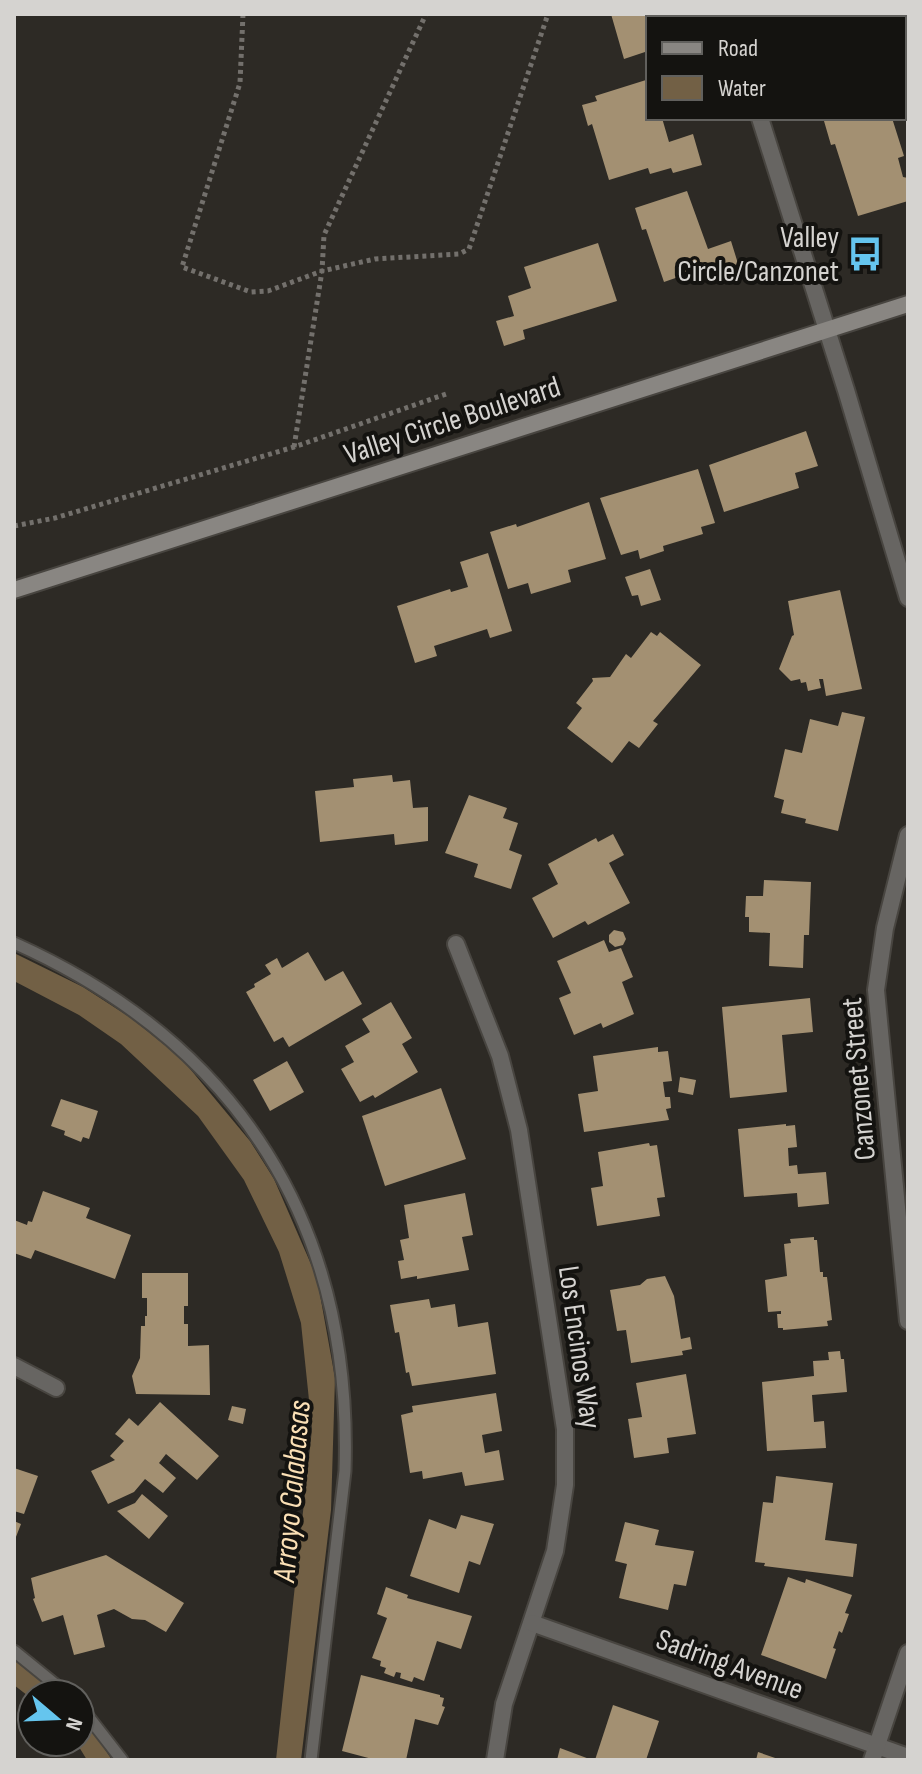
<svg xmlns="http://www.w3.org/2000/svg" width="922" height="1774" font-family="'Sofia Sans Condensed',sans-serif">
<rect width="100%" height="100%" fill="#2d2a25"/>
<g fill="#726045">
<polygon points="14,953 83,987 131,1018 181,1058 250,1141 274,1179 317,1278 335,1378 331,1510 301,1760 276,1760 312,1429 301,1323 279,1252 244,1180 198,1116 121,1044 79,1015 14,981"/>
<polygon points="14,1660 57,1694 32,1694 32,1699 14,1685"/>
<polygon points="80,1719 94,1733 112,1760 87,1760 76,1742 80,1742"/>
</g>
<g fill="#a39072">
<polygon points="611,14 666,14 668,18 648,18 648,51 624,59"/>
<polygon points="791,14 854,14 855,18 792,18"/>
<polygon points="646,80 648,118 662,118 669,142 693,134 702,165 673,173 671,168 650,174 648,168 609,180 592,124 588,126 582,105 597,101 595,96"/>
<polygon points="832,118 892,118 904,156 898,158 903,177 908,178 908,201 858,216 835,144 831,145 824,121"/>
<polygon points="687,191 708,249 731,241 740,270 711,280 710,275 690,281 687,274 664,282 646,229 642,230 635,208"/>
<polygon points="598,243 617,301 523,330 525,339 504,346 496,321 514,316 508,296 531,288 524,267"/>
<polygon points="806,431 818,466 795,473 799,488 724,512 709,465"/>
<polygon points="698,469 715,523 701,527 703,534 663,546 664,551 640,559 638,550 621,555 600,498"/>
<polygon points="589,502 606,559 568,570 571,582 531,594 528,583 508,589 490,532 516,524 517,527"/>
<polygon points="488,553 512,631 490,638 487,629 434,646 437,656 415,663 397,606 450,589 451,592 468,587 460,562"/>
<polygon points="650,569 661,600 641,606 638,595 632,596 625,577"/>
<polygon points="840,590 862,689 826,696 823,679 819,679 821,688 808,691 806,682 801,683 800,679 791,681 779,669 792,636 794,635 788,601"/>
<polygon points="651,632 657,636 660,632 701,665 653,721 658,724 639,748 629,741 612,763 567,728 582,708 576,703 593,681 592,678 610,677 626,654 631,658"/>
<polygon points="842,712 865,717 838,831 805,823 806,819 781,813 784,800 774,797 785,749 802,753 810,719 838,726"/>
<polygon points="392,775 393,782 410,780 413,808 428,807 428,841 395,845 394,834 320,842 315,791 354,787 353,779"/>
<polygon points="469,795 507,808 503,818 518,823 509,850 522,855 511,889 474,877 478,864 445,853"/>
<polygon points="613,834 624,855 609,863 630,903 588,925 585,921 553,938 532,898 558,884 548,864 596,838 598,842"/>
<polygon points="764,880 811,882 809,935 804,935 803,968 769,966 770,933 749,932 749,917 745,917 746,896 763,896"/>
<polygon points="614,930 623,932 626,939 623,945 615,947 609,942 609,935"/>
<polygon points="604,940 609,952 621,948 633,977 622,982 634,1014 603,1028 601,1023 574,1035 559,998 571,993 557,961"/>
<polygon points="308,952 325,981 343,971 362,1004 289,1047 283,1037 274,1042 246,992 255,987 254,984 271,974 265,965 277,958 282,968"/>
<polygon points="810,998 813,1032 782,1035 787,1092 730,1098 722,1007"/>
<polygon points="391,1002 412,1038 402,1044 418,1072 375,1098 373,1095 360,1102 341,1069 354,1062 345,1046 370,1032 362,1019"/>
<polygon points="658,1047 658,1052 668,1051 672,1081 663,1082 665,1097 670,1097 671,1108 666,1109 669,1120 584,1132 578,1094 598,1091 593,1056"/>
<polygon points="287,1061 304,1092 270,1111 253,1080"/>
<polygon points="680,1077 696,1080 693,1095 678,1092"/>
<polygon points="441,1088 466,1159 385,1186 362,1116"/>
<polygon points="61,1099 98,1111 89,1139 83,1137 81,1142 64,1135 65,1131 51,1126"/>
<polygon points="786,1124 786,1126 795,1125 797,1147 788,1148 789,1166 797,1165 798,1174 826,1172 829,1204 798,1207 797,1193 744,1197 738,1129"/>
<polygon points="649,1143 650,1146 657,1145 665,1197 657,1198 660,1216 597,1226 591,1188 603,1186 598,1152"/>
<polygon points="43,1191 90,1208 86,1218 131,1235 115,1279 35,1250 31,1259 14,1253 14,1220 27,1225 28,1221 32,1222"/>
<polygon points="465,1193 473,1235 462,1237 469,1270 417,1279 417,1276 401,1279 398,1261 404,1260 400,1240 409,1238 404,1205"/>
<polygon points="814,1237 814,1240 817,1240 820,1272 823,1272 823,1277 827,1277 832,1320 827,1321 828,1326 783,1330 783,1328 778,1328 777,1314 781,1314 781,1311 768,1312 765,1280 787,1276 784,1244 791,1243 790,1239"/>
<polygon points="142,1273 188,1273 188,1306 184,1306 184,1324 188,1324 188,1346 209,1345 210,1395 136,1394 132,1376 140,1358 141,1326 145,1326 145,1316 147,1316 147,1298 142,1298"/>
<polygon points="665,1276 674,1296 681,1339 690,1337 692,1349 682,1351 683,1355 631,1363 626,1330 617,1331 610,1290 640,1285 647,1279"/>
<polygon points="429,1299 431,1308 455,1304 458,1327 488,1322 496,1374 412,1386 409,1372 406,1373 399,1332 395,1333 390,1305"/>
<polygon points="840,1351 841,1359 844,1359 847,1392 812,1395 814,1422 824,1421 826,1448 767,1451 762,1382 814,1376 813,1361 829,1360 828,1352"/>
<polygon points="686,1374 696,1434 667,1438 669,1453 634,1458 628,1419 642,1417 636,1383"/>
<polygon points="496,1393 502,1431 482,1435 485,1453 499,1450 504,1480 465,1486 462,1472 423,1479 422,1471 410,1473 401,1415 413,1412 412,1406"/>
<polygon points="160,1402 219,1456 197,1480 166,1454 159,1463 176,1478 163,1493 145,1479 134,1492 108,1504 91,1471 115,1460 110,1456 124,1441 115,1434 129,1418 138,1426"/>
<polygon points="232,1406 246,1409 243,1424 228,1420"/>
<polygon points="14,1468 38,1476 24,1514 14,1511"/>
<polygon points="776,1476 833,1483 825,1540 857,1544 853,1577 764,1566 765,1563 755,1562 763,1502 773,1503"/>
<polygon points="142,1494 168,1516 149,1539 117,1511 135,1503"/>
<polygon points="461,1515 494,1524 480,1565 469,1561 459,1593 410,1576 429,1519 456,1529"/>
<polygon points="14,1521 21,1524 14,1542"/>
<polygon points="625,1522 659,1530 655,1545 694,1551 686,1586 674,1584 668,1610 619,1598 627,1564 615,1561"/>
<polygon points="106,1555 184,1603 166,1632 145,1620 132,1619 114,1609 97,1615 105,1647 74,1655 63,1615 42,1622 33,1599 35,1598 31,1578"/>
<polygon points="788,1577 805,1583 806,1579 852,1595 845,1613 849,1614 842,1633 839,1631 833,1648 836,1649 826,1679 761,1655"/>
<polygon points="386,1587 408,1595 407,1598 472,1616 461,1649 437,1641 424,1681 414,1677 412,1682 400,1678 401,1673 396,1672 394,1677 384,1673 386,1668 380,1666 381,1661 372,1658 387,1618 377,1614"/>
<polygon points="361,1675 440,1695 440,1697 444,1698 442,1706 445,1707 438,1725 415,1719 406,1760 376,1760 342,1751"/>
<polygon points="613,1705 659,1721 646,1760 595,1760"/>
<polygon points="560,1748 592,1760 557,1760"/>
<polygon points="758,1752 781,1760 756,1760"/>
</g>
<g fill="none" stroke-linecap="round" stroke-linejoin="round">
<g stroke="#484540" stroke-width="15">
<g id="lane">
<path d="M 14,943 C 239,1044 353,1225 345,1471 L 311,1760"/>
<polyline points="14,1651 67,1694"/>
<polyline points="80,1706 122,1760"/>
</g>
</g>
<g stroke="#484540" stroke-width="20">
<g id="street">
<polyline points="727,14 728,18"/>
<polyline points="760,118 846,390 908,598"/>
<polyline points="908,835 885,928 876,990 908,1321"/>
<polyline points="456,944 500,1056 519,1130 565,1429 565,1485 555,1551 504,1704 495,1760"/>
<polyline points="14,1366 56,1388"/>
<polyline points="532,1623 908,1757"/>
<polyline points="872,1760 908,1653"/>
</g>
</g>
<g stroke="#484540" stroke-width="20">
<polyline id="secondary" points="14,590 908,304"/>
</g>
<g stroke="#73706c" stroke-width="5" stroke-dasharray="4 4" stroke-linecap="butt">
<polyline points="243,14 240,83 182,267 251,292 268,291 322,271 324,235 426,14"/>
<polyline points="294,447 322,271 375,259 459,254 469,249 548,14"/>
<polyline points="14,526 55,518 294,447 446,394"/>
</g>
<use href="#lane" stroke="#676562" stroke-width="11"/>
<use href="#street" stroke="#676562" stroke-width="16"/>
<use href="#secondary" stroke="#898682" stroke-width="16"/>
</g>
<defs>
<g id="bus-bare" transform="scale(2.76)"><path d="M-5-6H5V4H4V6H2V4H-2V6H-4V4H-5ZM-3.5-4V0h7V-4ZM-3.5 1.2v1.5H-2V1.2ZM2 1.2v1.5H3.5V1.2Z" fill="#65c5ee" stroke="#141310" stroke-width="2.5" paint-order="stroke"/></g>
</defs>
<g fill-rule="evenodd">
<use href="#bus-bare" x="865" y="254"/>
</g>
<g text-anchor="middle" stroke-width="8" stroke-linejoin="round" paint-order="stroke">
<g font-size="30" fill="#d5d3d0" stroke="#141310" text-anchor="end">
<text x="839" y="247">Valley<tspan x="839" dy="34">Circle/Canzonet</tspan></text>
</g>
<g font-size="30" fill="#d5d3d0" stroke="#141310">
<text transform="translate(452 420) rotate(-18)" y="10">Valley Circle Boulevard</text>
<text transform="translate(858 1079) rotate(-95)" y="10">Canzonet Street</text>
<text transform="translate(580 1347) rotate(82)" y="10">Los Encinos Way</text>
<text transform="translate(730 1664) rotate(20)" y="10">Sadring Avenue</text>
</g>
<g font-size="32" font-style="italic" fill="#fbe0b6" stroke="#141310">
<text transform="translate(291 1491) rotate(-85)" y="11">Arroyo Calabasas</text>
</g>
</g>
<rect width="922" height="1774" fill="none" stroke="#d5d3d0" stroke-width="32"/>
<rect x="646" y="16" width="260" height="104" fill="#141310" stroke="#61605d" stroke-width="2"/>
<rect x="662" y="42" width="40" height="12" fill="#898682" stroke="#61605d" stroke-width="2"/>
<text x="718" y="56" font-size="24" fill="#d5d3d0">Road</text>
<rect x="662" y="76" width="40" height="24" fill="#726045" stroke="#61605d" stroke-width="2"/>
<text x="718" y="96" font-size="24" fill="#d5d3d0">Water</text>
<g transform="translate(56 1718) rotate(109)"><circle r="38" fill="#141310" stroke="#61605d" stroke-width="2"/>
<path d="M0-6L14 30L0 20L-14 30Z" fill="#65c5ee"/>
<text y="-12" font-size="22" font-weight="bold" text-anchor="middle" fill="#d5d3d0">N</text>
</g>
</svg>
